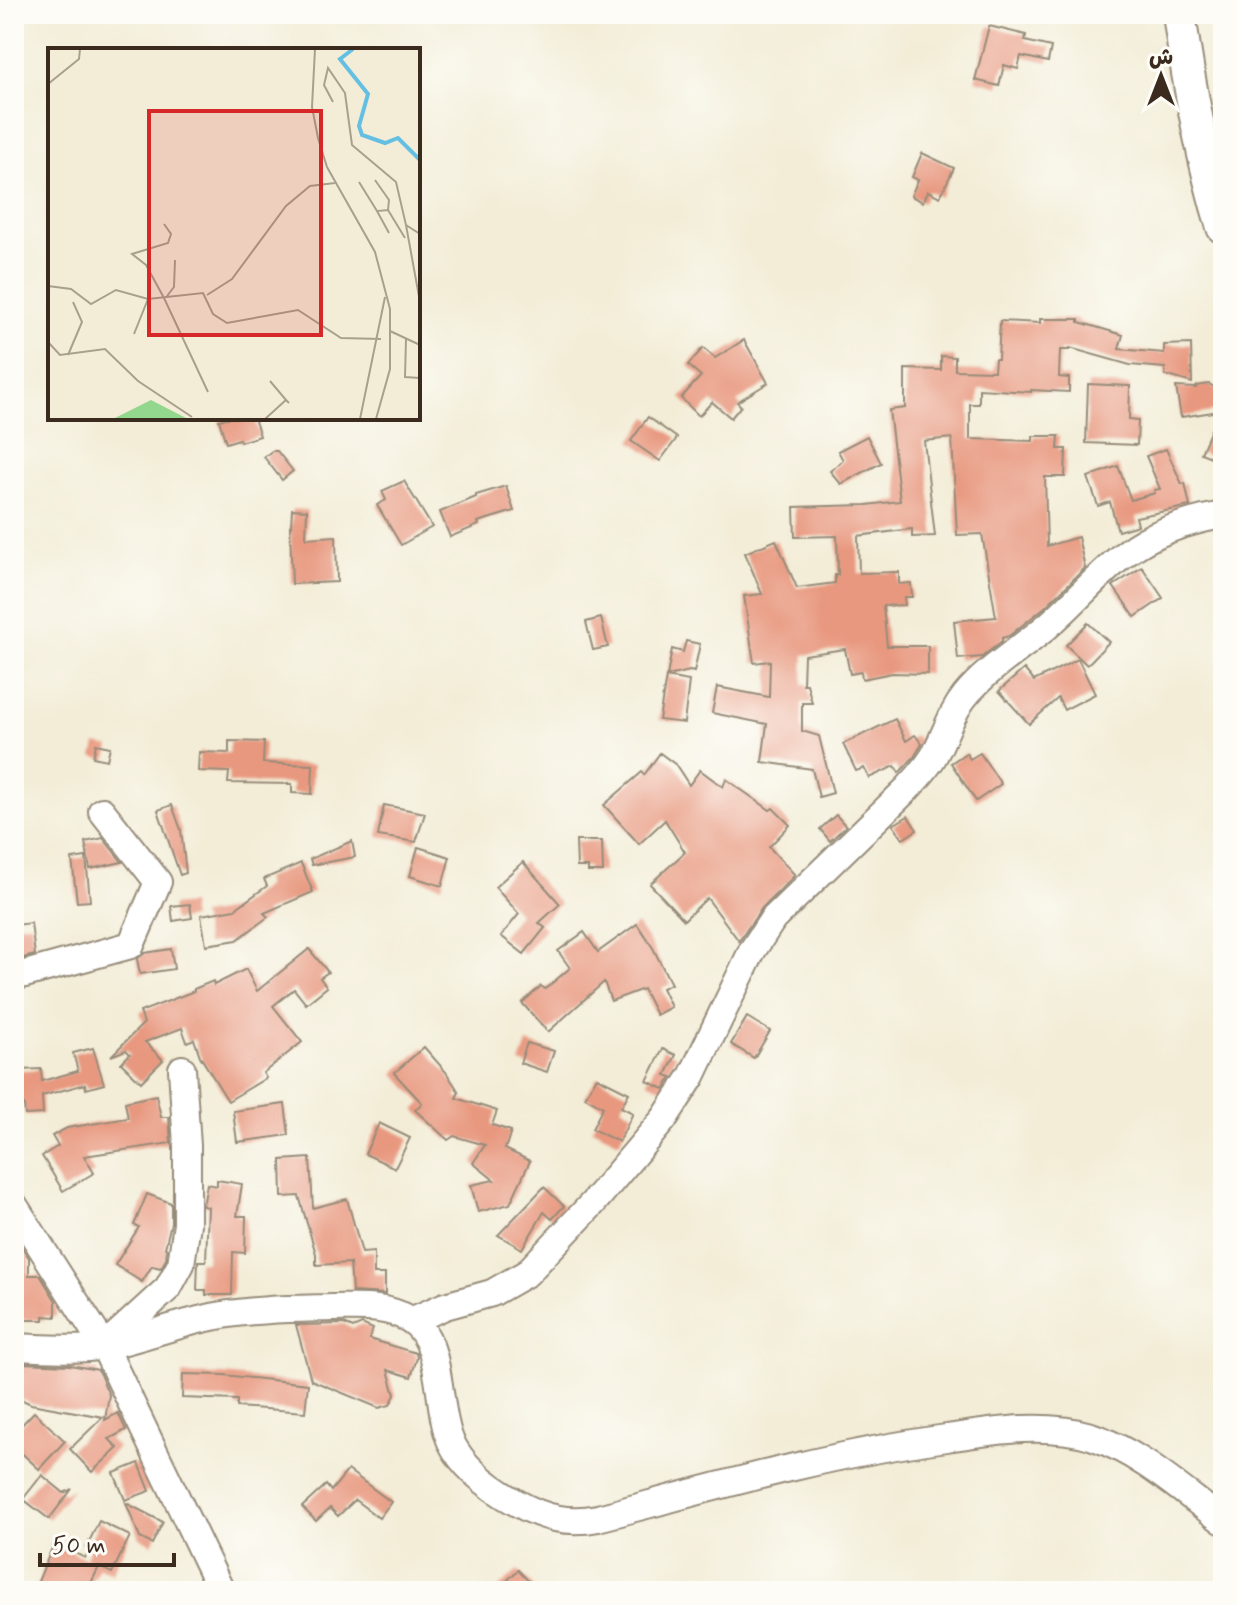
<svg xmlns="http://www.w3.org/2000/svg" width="1237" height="1605" font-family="Mynerve,'Playpen Sans Arabic',sans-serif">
<rect width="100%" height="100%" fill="#fdfcf7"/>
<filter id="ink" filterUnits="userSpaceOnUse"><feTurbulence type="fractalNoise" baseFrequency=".0125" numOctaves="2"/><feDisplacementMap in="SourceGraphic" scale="16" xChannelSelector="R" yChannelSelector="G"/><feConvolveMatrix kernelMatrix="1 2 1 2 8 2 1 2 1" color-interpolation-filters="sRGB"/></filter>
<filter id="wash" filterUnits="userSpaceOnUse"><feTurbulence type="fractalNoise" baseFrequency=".006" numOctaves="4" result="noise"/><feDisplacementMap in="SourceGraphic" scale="32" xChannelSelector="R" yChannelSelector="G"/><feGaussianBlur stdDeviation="1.8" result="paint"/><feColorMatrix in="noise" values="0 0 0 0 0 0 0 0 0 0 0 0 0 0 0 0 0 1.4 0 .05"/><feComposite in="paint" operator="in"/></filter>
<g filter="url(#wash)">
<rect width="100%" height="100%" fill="#f3edd7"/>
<g id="blocks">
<g fill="#e8987f">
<polygon points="989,26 1026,35 1025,41 1051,47 1048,62 1021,56 1018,69 1004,65 999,86 975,80"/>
<polygon points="922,153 954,168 940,197 928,191 923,202 911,196 918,180 912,177"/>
<polygon points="1040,319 1079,319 1079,322 1123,335 1119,349 1164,353 1164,345 1191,344 1192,383 1165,375 1165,368 1130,365 1070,348 1070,350 1060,350 1059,377 1069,378 1069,392 1031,390 1031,392 979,389 979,404 970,404 970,439 1033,441 1033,436 1059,436 1058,449 1066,449 1065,477 1045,477 1047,546 1078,537 1085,568 1045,607 1009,636 1002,638 1002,641 982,657 958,659 954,621 996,617 982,534 957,535 952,438 924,441 935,536 912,537 912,529 858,536 859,573 899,572 899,584 911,583 912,597 904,597 905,605 883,606 887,646 928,646 928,674 892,673 862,679 861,672 850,674 845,649 804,655 803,684 807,684 812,703 802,703 802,731 819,736 833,793 819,797 812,769 762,762 767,724 712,713 717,687 769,697 770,661 754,663 744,596 762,594 745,553 776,540 797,588 835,583 835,575 838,575 837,536 795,537 794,507 867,505 900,501 889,410 905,408 905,369 941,370 941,356 955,357 955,370 994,371 995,359 998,359 1000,321 1040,323"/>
<polygon points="744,340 768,383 737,402 741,406 731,418 712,402 699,416 681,398 701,376 688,365 703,348 715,358"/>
<polygon points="1088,384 1130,386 1129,419 1138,420 1137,445 1086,443"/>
<polygon points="1209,384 1223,392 1223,462 1201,453 1219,411 1181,417 1176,387 1196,388 1197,386"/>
<polygon points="648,417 677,438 660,461 631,441"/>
<polygon points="226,418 254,418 260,436 240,442 239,439 226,443 219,420"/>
<polygon points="867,436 881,463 841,484 830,471 843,460 838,451"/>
<polygon points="1166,449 1182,484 1185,483 1190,506 1136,517 1138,525 1118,531 1110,502 1098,506 1088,477 1118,466 1131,500 1155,493 1154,490 1160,489 1146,456"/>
<polygon points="272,451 277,451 293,471 282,480 264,457"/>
<polygon points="404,481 432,527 401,545 377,505 386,500 382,491"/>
<polygon points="506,486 514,511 478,522 479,525 450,537 440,512 476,497 476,495"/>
<polygon points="292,509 307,510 306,538 336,536 337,582 292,584 290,526 291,526"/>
<polygon points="1142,567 1163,598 1135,617 1113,586"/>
<polygon points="601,618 608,647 593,650 586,622"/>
<polygon points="1088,623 1109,642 1087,665 1066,645"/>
<polygon points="686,641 700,644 694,672 690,671 667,676 672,649 683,652"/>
<polygon points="1078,659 1095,694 1064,710 1058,698 1029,724 999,691 1024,669 1034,681"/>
<polygon points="666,677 689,681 684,723 659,720"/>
<polygon points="895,719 906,741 915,735 922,744 914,757 899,773 895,766 869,778 864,768 856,771 843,744"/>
<polygon points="229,741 264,742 263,763 313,765 312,794 292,793 292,784 228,783 229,772 198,771 199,752 229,753"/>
<polygon points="96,744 110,747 107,760 93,757"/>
<polygon points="660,753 676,765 689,785 700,770 723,787 726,779 770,810 773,808 790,825 769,847 795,875 762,908 739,941 707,898 684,920 650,884 685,852 665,820 639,844 604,805 642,772 644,775"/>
<polygon points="966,753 970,759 980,753 1001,784 976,801 951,763"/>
<polygon points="172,805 181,830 186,873 180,875 158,810"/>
<polygon points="384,805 425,813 416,842 378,836"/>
<polygon points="836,815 846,826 830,841 820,829"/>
<polygon points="908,816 917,830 903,839 893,825"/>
<polygon points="103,838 122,862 90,869 85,842"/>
<polygon points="352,841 355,857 312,865 310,859"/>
<polygon points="576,841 602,841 603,872 588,872 588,867 577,867"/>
<polygon points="418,847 450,857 442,886 410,876"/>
<polygon points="86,857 90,901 77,902 72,859"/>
<polygon points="523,862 560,904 539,923 545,928 524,954 501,936 519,914 495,887"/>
<polygon points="301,863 313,892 264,913 268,917 237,940 206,945 201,915 235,909 267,886 264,879"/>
<polygon points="190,904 192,918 173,921 171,906"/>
<polygon points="31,923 35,955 19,959 15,925"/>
<polygon points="637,924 653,948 671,984 662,988 671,1007 656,1015 643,989 611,1001 604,982 548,1032 522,1003 541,986 545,989 570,968 558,951 584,932 598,952"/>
<polygon points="171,949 174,969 140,974 137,959 145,953"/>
<polygon points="309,949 328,972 320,978 327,987 306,1004 294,989 273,1006 302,1042 263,1073 266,1078 228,1101 200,1056 194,1039 187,1042 182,1028 145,1042 163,1060 141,1082 121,1063 130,1054 126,1050 111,1056 144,1023 140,1012 194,991 194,989 213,981 214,985 246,969 257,991"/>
<polygon points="747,1017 770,1031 754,1058 731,1044"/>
<polygon points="527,1043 554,1051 547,1072 520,1063"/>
<polygon points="424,1047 446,1072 459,1092 456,1098 497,1111 492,1125 511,1131 505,1149 530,1161 510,1204 478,1212 471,1185 494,1180 473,1163 485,1145 454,1136 448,1140 415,1110 422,1103 394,1073"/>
<polygon points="93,1048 104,1084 86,1089 85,1084 42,1096 43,1114 25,1115 24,1105 14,1105 14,1075 20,1074 20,1070 41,1069 42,1081 78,1071 73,1053"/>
<polygon points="663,1049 676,1055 666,1075 672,1077 664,1089 647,1081"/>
<polygon points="597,1077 629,1093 621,1107 633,1113 619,1142 592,1129 603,1107 585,1097"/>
<polygon points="156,1095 161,1117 169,1117 171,1143 84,1156 94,1173 63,1191 42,1156 58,1146 52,1136 67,1128 128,1118 125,1102"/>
<polygon points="285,1104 289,1135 237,1142 233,1111"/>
<polygon points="379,1123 410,1138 395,1168 365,1154"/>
<polygon points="310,1158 313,1208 347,1199 362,1253 374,1252 374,1274 385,1274 385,1294 352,1292 350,1263 316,1265 316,1254 299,1196 282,1197 281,1160"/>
<polygon points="217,1180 242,1184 237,1216 246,1216 245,1253 233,1252 232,1295 206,1295 206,1290 197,1290 198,1261 206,1261 208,1207 203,1206 207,1184 217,1186"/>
<polygon points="544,1187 564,1206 552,1219 544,1212 522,1249 498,1235"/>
<polygon points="147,1194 171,1203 171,1223 165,1248 167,1249 166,1259 161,1268 152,1266 142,1282 115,1265 139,1227 134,1225"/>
<polygon points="14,1235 29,1258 29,1275 40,1275 56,1301 56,1317 44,1316 44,1320 14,1320"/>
<polygon points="344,1324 353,1328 362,1324 373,1329 369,1339 416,1353 417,1358 411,1377 388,1370 395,1395 390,1405 379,1408 311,1380 296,1325"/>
<polygon points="22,1363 70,1365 98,1370 109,1395 105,1420 118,1413 126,1430 109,1439 118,1448 92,1472 70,1449 103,1417 31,1404 14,1396 14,1367"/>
<polygon points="183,1374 224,1375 308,1384 305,1412 237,1407 237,1400 182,1398"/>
<polygon points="34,1412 65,1441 39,1469 14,1446 14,1433"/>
<polygon points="139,1463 150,1491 125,1500 114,1473"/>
<polygon points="348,1470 391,1502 379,1518 355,1500 338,1516 330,1508 316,1521 302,1507 326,1485 331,1491"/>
<polygon points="42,1475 64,1493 72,1489 49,1519 23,1499"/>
<polygon points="126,1503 163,1522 152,1544 140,1538"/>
<polygon points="99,1521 130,1536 112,1573 99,1567 87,1591 34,1591 54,1543 85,1558 89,1551 86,1548"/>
<polygon points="518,1570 538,1591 496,1591"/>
</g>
</g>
</g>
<g filter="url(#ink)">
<use href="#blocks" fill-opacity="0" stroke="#978c7a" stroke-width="2"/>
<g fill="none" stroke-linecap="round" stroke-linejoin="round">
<g stroke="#978c7a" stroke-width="30">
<g id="minor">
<polyline points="14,977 131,945 158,882 102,811"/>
<polyline points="14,1205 104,1346 221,1591"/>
<path d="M 413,1320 L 445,1306 L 492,1293 L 527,1273 L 593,1203 L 664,1119 L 692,1076 L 752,951 L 773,919 L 907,789 C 918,777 930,765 937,750 C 946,732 952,712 965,696 C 987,669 1019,650 1045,628 C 1073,605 1097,575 1126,553 C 1154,531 1189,521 1223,515"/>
<polyline points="110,1341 168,1288 181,1264 187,1224 187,1146 182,1069"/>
<path d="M 14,1347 C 44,1348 76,1351 105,1346 C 143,1338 179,1323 217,1316 C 255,1309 294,1309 332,1308 C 359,1308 385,1305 409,1319 C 445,1339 435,1407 451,1442 C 464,1469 492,1489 517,1503 C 544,1518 568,1524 598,1518 C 714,1487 828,1454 947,1438 C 993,1431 1045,1422 1091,1436 C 1139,1452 1182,1491 1223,1521"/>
</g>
</g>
<g stroke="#978c7a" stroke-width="36">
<path id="major" d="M 1179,14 C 1189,86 1202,158 1223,227"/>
</g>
<use href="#minor" stroke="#fff" stroke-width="26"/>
<use href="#major" stroke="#fff" stroke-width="32"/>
</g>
</g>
<g transform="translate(48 48)">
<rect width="372" height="372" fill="#f3edd7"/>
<path d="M 103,352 L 138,370 L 65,371 Z" fill="#93d68e"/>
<path fill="none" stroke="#65bfe3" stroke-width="4" d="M 305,1 L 292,11 L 320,46 L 311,78 L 314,87 L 337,95 L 350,90 L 372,112"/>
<path fill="none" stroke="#a99f8d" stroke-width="2" d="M 267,1 L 264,59 L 270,90 L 279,119 L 327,204 L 342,261 L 342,321 L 328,371M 0,36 L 31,11 L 32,1M 285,54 L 276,37 L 280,20 L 297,45 L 304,97 L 348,134 L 358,177M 327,132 L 341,152 L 340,162M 311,134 L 329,163M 116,176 L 123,186 L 120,195 L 84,206 L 98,217 L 116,250 L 160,344M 341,185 L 329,163 L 340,162 L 357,190M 372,186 L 358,177 L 372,254M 0,238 L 23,241 L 43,256 L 68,242 L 100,251 L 155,245 L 165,266 L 179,275 L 250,262 L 293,290 L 333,291M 159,247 L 184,231 L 238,158 L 262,138 L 287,135M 119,248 L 126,239 L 127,212M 342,283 L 372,297M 86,286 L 100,251M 358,291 L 357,329 L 372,330M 0,294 L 12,307 L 57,301 L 90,333 L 144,369M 20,307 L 34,274 L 25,254M 222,333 L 238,352M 217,371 L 238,352 L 241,355M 312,371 L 337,249"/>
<path fill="#d62828" fill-opacity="0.15" stroke="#d62828" stroke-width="4" d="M 101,63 L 273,63 L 273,287 L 101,287 Z"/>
<rect width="372" height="372" fill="none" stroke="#3b2a1e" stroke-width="4"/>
</g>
<rect width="1237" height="1605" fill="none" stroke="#fdfcf7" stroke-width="48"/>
<g transform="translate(1161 76)" stroke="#fdfcf7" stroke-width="6" paint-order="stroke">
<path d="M0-6L14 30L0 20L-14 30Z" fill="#3b2a1e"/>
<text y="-12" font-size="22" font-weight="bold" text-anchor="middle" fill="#3b2a1e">ش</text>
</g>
<path d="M40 1553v12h134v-12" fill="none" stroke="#3b2a1e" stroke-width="4"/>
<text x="52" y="1553" font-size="24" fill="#3b2a1e" stroke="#fdfcf7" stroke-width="6" paint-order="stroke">50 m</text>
</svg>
